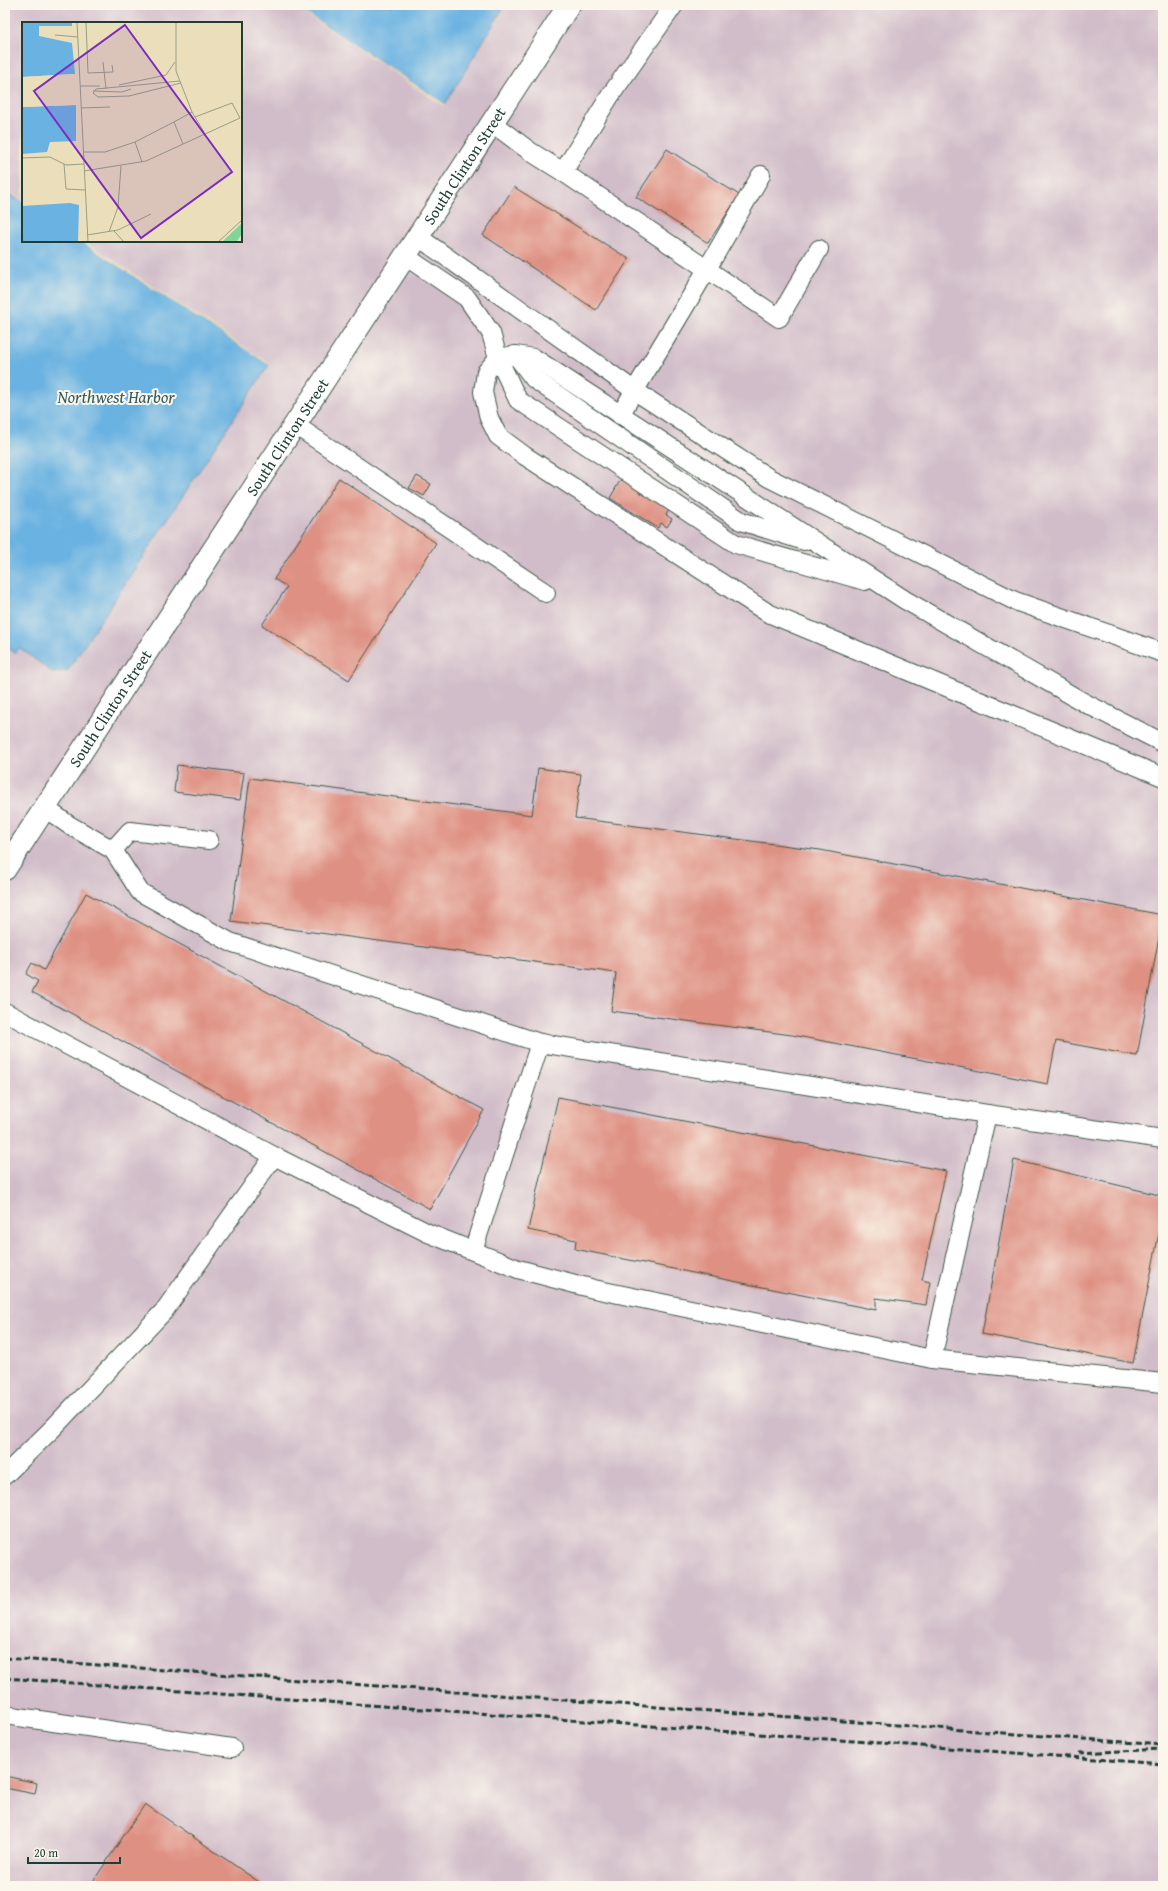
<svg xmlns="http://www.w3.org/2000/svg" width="1168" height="1891" font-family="'Gentium Book Plus',serif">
<rect width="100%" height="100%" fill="#fbf7ec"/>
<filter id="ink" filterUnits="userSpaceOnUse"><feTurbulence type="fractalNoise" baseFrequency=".025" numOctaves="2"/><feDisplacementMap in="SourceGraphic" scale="8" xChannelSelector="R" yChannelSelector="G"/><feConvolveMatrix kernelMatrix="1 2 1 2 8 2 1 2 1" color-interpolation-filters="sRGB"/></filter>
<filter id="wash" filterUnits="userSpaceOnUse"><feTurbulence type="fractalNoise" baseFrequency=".012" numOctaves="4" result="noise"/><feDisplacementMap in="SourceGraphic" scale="16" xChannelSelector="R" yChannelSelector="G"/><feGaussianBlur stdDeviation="0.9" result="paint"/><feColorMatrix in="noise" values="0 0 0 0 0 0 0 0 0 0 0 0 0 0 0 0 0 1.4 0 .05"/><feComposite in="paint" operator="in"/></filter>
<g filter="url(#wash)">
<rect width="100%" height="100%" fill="#ebdeba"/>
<polygon fill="#d1bdc9" points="5,5 294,5 445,104 505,5 1163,5 1163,1886 5,1886 5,646 15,653 20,648 53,673 269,365 80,241 241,241 241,23 23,23 23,203 5,192"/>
<g fill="#6ab2e1" stroke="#44788a">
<polygon points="294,5 505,5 445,104"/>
<polygon points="5,192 23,203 23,241 80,241 269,365 68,670 53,673 20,648 15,653 5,646"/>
</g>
<g fill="#ebdeba">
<polygon points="292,5 294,5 445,104 444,106"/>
<polygon points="80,241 84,241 270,364 269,365"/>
</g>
<g id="blocks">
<g fill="#de9183">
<polygon points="667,149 739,195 708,243 636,197"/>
<polygon points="514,187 629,259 596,310 483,235"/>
<polygon points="417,476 431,484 424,496 409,488"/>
<polygon points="339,478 436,543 349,680 262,625 287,587 274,579"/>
<polygon points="621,479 669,510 666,515 672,519 667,527 661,523 658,528 610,498"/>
<polygon points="177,765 244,773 240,800 174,792"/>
<polygon points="538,768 581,774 575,818 820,850 1163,915 1137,1056 1056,1041 1048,1084 792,1035 611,1011 616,973 231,921 250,778 532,815"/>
<polygon points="86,893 484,1110 430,1209 32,992 38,981 26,974 32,963 44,970"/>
<polygon points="558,1097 946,1171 922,1280 930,1282 926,1305 876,1298 876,1310 575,1249 576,1240 528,1230"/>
<polygon points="1014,1160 1163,1196 1163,1213 1133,1363 982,1334"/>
<polygon points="5,1776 37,1783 35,1794 5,1788"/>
<polygon points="145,1804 262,1884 261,1886 90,1886"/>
</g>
</g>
</g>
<g filter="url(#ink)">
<use href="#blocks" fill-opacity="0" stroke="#3e5548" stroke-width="1"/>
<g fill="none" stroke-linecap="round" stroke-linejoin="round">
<g stroke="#3e5548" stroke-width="20">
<g id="service">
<polyline points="674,5 610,96 563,172 779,318 819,249"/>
<polyline points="492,123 531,152 563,172"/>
<polyline points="417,236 635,391 769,478 1015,601 1163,653"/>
<polyline points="405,256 467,298 491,333 498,358 518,400 736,544 865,581"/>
<polyline points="516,355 534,379 741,521 804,541"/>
<polyline points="620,415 696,288 761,175"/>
<polyline points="295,425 546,593"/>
<polyline points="1163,743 1085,703 905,600 534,358 516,355 498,358 486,372 483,392 489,418 498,436 525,456 768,613 1163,777"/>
<polyline points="45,808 69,825 113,850 140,892 230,942 540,1043"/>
<polyline points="113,850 130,831 209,840"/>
<polyline points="5,1012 274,1156 428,1233 518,1269 594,1289 932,1359 1163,1383"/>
<polyline points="473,1251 540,1043 987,1114"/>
<polyline points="932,1359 987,1114 1163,1139"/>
<polyline points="5,1475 53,1428 164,1311 274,1156"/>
<polyline points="5,1715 232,1748"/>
</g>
</g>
<g stroke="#3e5548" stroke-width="24">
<g id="secondary">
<path id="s1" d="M 5,869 L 569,5"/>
</g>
</g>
<use href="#service" stroke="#fff" stroke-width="18"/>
<use href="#secondary" stroke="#fff" stroke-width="22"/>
<g stroke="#1f3d34" stroke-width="3" stroke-dasharray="6 3" stroke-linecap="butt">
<polyline points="5,1658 1163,1745"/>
<polyline points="5,1678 1163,1764"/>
<polyline points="1079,1753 1163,1749"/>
</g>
</g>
</g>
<g text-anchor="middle" stroke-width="4" stroke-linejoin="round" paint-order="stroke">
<g font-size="16" fill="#1f3d34" stroke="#fbf7ec">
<text dy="6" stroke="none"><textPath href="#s1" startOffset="840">South Clinton Street</textPath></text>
<text dy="6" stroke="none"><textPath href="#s1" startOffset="516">South Clinton Street</textPath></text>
<text dy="6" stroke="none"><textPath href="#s1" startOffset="192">South Clinton Street</textPath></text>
</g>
<g font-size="17" font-style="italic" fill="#325a5f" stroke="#fbf7ec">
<text x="116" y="403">Northwest Harbor</text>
</g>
</g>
<g transform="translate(22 22)">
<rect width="220" height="220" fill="#ebdeba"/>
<path d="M 220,201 L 220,212 L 214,220 L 200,220 Z" fill="#81d597"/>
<path d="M 0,0 L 50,0 L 50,4 L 17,4 L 17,14 L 50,21 L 53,52 L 0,55 ZM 54,83 L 54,119 L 28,120 L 25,130 L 0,132 L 0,85 ZM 48,181 L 57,183 L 56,220 L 0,220 L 0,184 Z" fill="#6ab2e1"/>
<path d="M 53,52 L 53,54 L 0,57 L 0,55 ZM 54,81 L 54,83 L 0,85 L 0,83 Z" fill="#ebdeba"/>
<path fill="none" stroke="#999e84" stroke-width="1" d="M 55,0 L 66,220M 64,0 L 66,51 L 91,50 L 90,43M 154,0 L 154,49 L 170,90 L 182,110M 33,13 L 56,15M 81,40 L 84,67M 158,59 L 74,67 L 71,71 L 76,75 L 107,74 L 159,61M 97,63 L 144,53 L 153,40M 58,64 L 78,64M 71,69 L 100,70 L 109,67M 59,86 L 88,85M 161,122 L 152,100 L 170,90M 61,130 L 83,130 L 113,120M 0,136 L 28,135 L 44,143 L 62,142M 120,140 L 113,120 L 152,100M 42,142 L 44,167 L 63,168M 62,149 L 124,139 L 218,96 L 210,81 L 173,95M 92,209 L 102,220M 87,210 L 96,185 L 99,144M 65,213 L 96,208 L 129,192M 196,220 L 220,198"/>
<path fill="#7b2cbf" fill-opacity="0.15" stroke="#7b2cbf" stroke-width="2" d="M 103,3 L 210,150 L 119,216 L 12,69 Z"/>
<rect width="220" height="220" fill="none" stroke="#1f3d34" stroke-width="2"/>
</g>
<rect width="1168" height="1891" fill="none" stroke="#fbf7ec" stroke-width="20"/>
<path d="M28 1857v6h92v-6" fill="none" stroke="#1f3d34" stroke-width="2"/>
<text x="34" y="1857" font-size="12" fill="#1f3d34" stroke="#fbf7ec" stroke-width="3" paint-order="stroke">20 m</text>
</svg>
